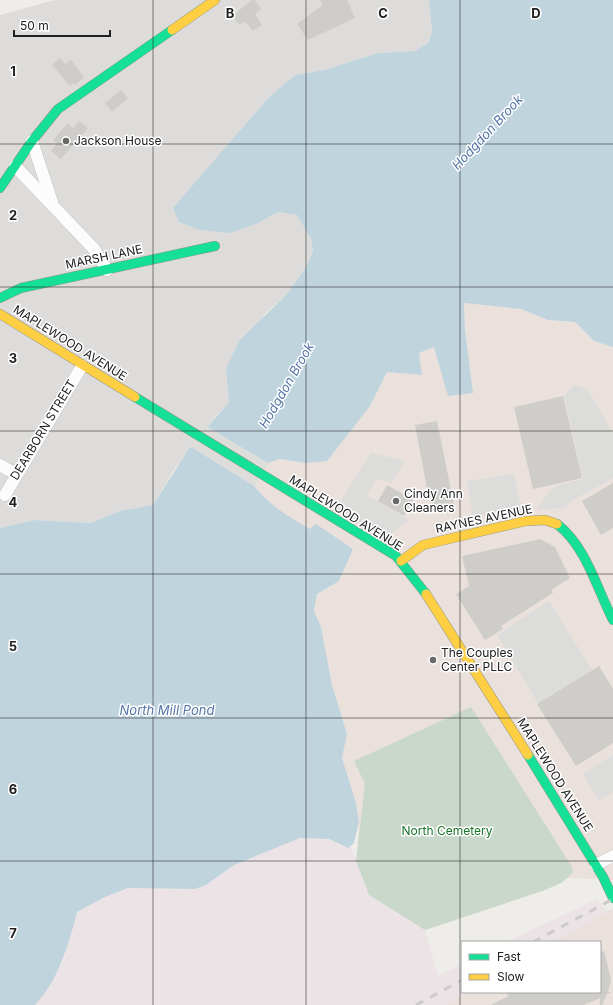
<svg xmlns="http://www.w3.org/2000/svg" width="613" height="1005" font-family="Inter,sans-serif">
<rect width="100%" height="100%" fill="#eeede9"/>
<polygon fill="#dddcda" points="55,0 429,0 432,32 428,43 415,51 378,53 324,70 295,75 269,97 174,208 179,222 199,230 256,224 278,212 297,215 311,239 313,251 306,267 287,294 265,314 226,369 229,402 214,418 174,470 153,505 120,511 91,523 34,520 0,528 0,15"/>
<g fill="#eae0dc">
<polygon points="464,303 521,309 548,320 575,322 594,341 613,347 613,880 569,878 545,890 425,930 356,861 359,822 356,803 342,758 347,734 332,685 321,627 314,611 317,594 339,581 353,549 310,529 283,514 262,497 254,487 268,463 280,459 305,463 370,406 387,372 421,375 419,353 434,347 465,330"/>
<polygon points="613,908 613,1005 447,1005 467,992 600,992 600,942 552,942"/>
</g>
<g fill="#ebe3e6">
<polygon points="300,838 329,839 343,846 351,847 369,895 425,930 438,976 462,964 462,992 467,992 447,1005 35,1005 62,963 69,943 77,912 105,897 128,888 195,889 206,885 234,865"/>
<polygon points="597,899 607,912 552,942 506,942"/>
</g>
<g fill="#dcdcda">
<polygon points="575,385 588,390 613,434 613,478 571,501 565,508 537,509 549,492 559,485 583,479 564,395"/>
<polygon points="371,453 405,461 391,483 377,479 367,495 408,520 385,539 337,507"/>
<polygon points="514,474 521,508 473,517 467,481"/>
<polygon points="549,601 592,670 538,703 497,635"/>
<polygon points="613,755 613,792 599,800 583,774"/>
</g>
<polygon fill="#c9d8cb" points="471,707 572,867 573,873 561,883 545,890 425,930 369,895 356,861 365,784 354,761"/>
<path fill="#c0d4de" d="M 429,0 L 613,0 L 613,347 L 594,341 L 575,322 L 548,320 L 521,309 L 464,303 L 465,330 L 473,393 L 448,396 L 434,347 L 419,353 L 422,375 L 387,372 L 370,406 L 327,461 L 305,463 L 280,459 L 268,463 L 254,486 C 269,505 289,517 310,529 L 316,524 L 353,549 L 339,581 L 317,594 L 314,611 L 321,627 L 332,685 L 347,734 L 342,758 L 356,803 L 359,822 L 354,843 L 348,848 L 329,839 L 300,838 L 234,865 L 206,885 L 195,889 L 128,888 L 105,897 L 77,912 C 69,944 58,981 35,1005 L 0,1005 L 0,528 L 34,520 L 91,523 L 120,511 L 153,505 L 190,447 L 229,402 L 226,369 L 239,341 L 287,294 L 306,267 L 313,251 L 311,239 L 297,215 L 278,212 L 256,224 L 230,233 L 199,230 L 179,222 L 173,208 L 269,97 L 295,75 L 324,70 L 378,53 L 415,51 L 428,43 L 432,32 Z"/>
<polygon fill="#dddddb" points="203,424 268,463 254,486 189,446"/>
<g fill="#cfcdca">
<polygon points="252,0 255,0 261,9 255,14 262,25 253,31 245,21 239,25 232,16"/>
<polygon points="320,0 347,0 355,18 308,40 297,24 323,5"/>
<polygon points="60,58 65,64 71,60 84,77 75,85 73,83 70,86 52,65"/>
<polygon points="121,90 128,98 112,112 105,103"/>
<polygon points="79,121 88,128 61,159 51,151 57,143 53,140 68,123 73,128"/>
<polygon points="563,396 582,478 533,489 514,407"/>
<polygon points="437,421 454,505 431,509 415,425"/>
<polygon points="613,483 613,528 601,535 582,501"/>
<polygon points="387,485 413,500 404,516 378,501"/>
<polygon points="540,539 555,547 570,578 551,590 553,593 501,626 503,629 485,640 456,594 469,586 462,556"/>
<polygon points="599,666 613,689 613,743 576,766 537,704"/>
<polygon points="604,951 611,980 608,992 612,992 607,994 602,1005 600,1005 600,998 584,1005 491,1005 509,996 506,992 600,992 600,952"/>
</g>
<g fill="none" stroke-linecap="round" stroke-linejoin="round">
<g stroke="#c4c3c1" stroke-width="13">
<g id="street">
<polyline points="32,141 52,202"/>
<polyline points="15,166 94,249 107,270"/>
<polyline points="0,465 16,474"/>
<polyline points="5,495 82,366"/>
<polyline points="596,865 613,856"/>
</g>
</g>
<g stroke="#939683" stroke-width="10">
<g id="fast">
<polyline points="0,188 32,141 58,109 172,30"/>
<polyline points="0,298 21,288 215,246"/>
<polyline points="135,397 396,556 426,594"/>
<path d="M 557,524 C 586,546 597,589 613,620"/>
<polyline points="528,755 603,877 613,898"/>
</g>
</g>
<g stroke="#939683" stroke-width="10">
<g id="slow">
<polyline points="172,30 215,0"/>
<polyline points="0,314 135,397"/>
<polyline points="401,561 423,545 526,521 545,520 557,524"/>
<polyline points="426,594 528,755"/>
</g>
</g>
<use href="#street" stroke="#fcfcfc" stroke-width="12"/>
<use href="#fast" stroke="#16e098" stroke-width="9"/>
<use href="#slow" stroke="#ffcf43" stroke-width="9"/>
<g stroke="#cbcbca" stroke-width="3" stroke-dasharray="8 8" stroke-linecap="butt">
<polyline points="533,942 613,899"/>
<polyline points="416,1005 462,980"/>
</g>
</g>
<path fill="none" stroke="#202020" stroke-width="1" stroke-opacity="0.55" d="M 153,0 L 153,1005M 306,0 L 306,1005M 460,0 L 460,1005M 0,144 L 613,144M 0,287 L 613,287M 0,431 L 613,431M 0,574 L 613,574M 0,718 L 613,718M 0,861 L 613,861"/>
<g fill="#686866" stroke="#fff" stroke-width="1.5">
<circle cx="66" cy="141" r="4"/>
<circle cx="396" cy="501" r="4"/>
<circle cx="433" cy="660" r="4"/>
</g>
<g text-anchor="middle" stroke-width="3" stroke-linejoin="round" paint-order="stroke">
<g font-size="12" fill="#202020" stroke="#fff" text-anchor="start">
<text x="74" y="145">Jackson House</text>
<text x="404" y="498">Cindy Ann<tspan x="404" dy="14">Cleaners</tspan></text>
<text x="441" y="657">The Couples<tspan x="441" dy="14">Center PLLC</tspan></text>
</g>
<g font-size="12" fill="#202020" stroke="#fff">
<text transform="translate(104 257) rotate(-12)" y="4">MARSH LANE</text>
<text transform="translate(70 343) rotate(32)" y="4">MAPLEWOOD AVENUE</text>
<text transform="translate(43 430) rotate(-59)" y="4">DEARBORN STREET</text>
<text transform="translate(346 513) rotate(32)" y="4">MAPLEWOOD AVENUE</text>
<text transform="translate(484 519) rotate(-12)" y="4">RAYNES AVENUE</text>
<text transform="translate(555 775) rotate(58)" y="4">MAPLEWOOD AVENUE</text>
</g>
<g font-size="12" fill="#177528" stroke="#fff">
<text x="447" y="835">North Cemetery</text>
</g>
<g font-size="13" font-style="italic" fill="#5576a7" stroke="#fff">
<text transform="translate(487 132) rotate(-47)" y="5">Hodgdon Brook</text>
<text transform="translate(286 385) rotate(-60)" y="5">Hodgdon Brook</text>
<text x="167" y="715">North Mill Pond</text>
</g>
</g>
<g font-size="13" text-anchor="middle" font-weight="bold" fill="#202020" stroke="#fff" stroke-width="3" stroke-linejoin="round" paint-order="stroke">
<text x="230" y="18">B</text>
<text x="383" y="18">C</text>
<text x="536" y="18">D</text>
<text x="13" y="76">1</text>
<text x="13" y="220">2</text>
<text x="13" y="363">3</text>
<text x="13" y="507">4</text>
<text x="13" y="651">5</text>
<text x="13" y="794">6</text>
<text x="13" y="938">7</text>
</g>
<rect x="461" y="941" width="140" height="52" fill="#ffffff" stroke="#a6a6a6"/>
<rect x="469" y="954" width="20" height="6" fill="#16e098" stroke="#a6a6a6"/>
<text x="497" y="961" font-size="12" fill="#202020">Fast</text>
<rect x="469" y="974" width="20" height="6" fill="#ffcf43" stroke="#a6a6a6"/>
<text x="497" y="981" font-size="12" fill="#202020">Slow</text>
<path d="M14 30v6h96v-6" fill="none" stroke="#202020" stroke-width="2"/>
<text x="20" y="30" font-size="12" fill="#202020" stroke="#ffffff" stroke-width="3" paint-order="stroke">50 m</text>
</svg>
